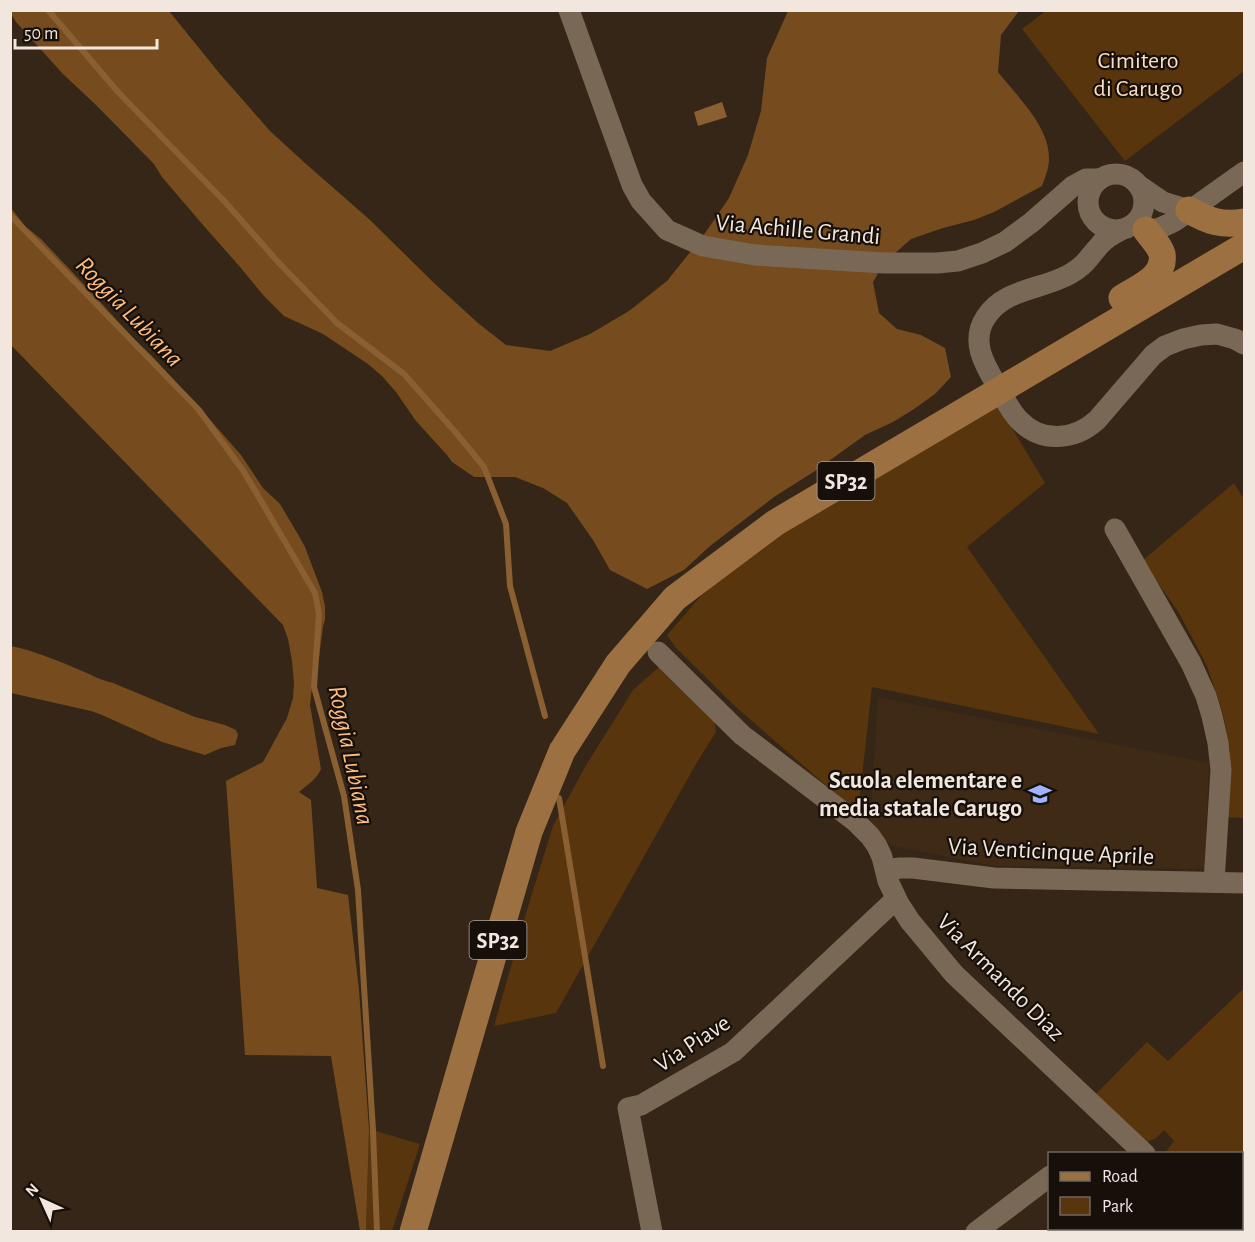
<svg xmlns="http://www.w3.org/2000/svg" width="1255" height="1242" font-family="'Alegreya Sans',sans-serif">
<rect width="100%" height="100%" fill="#352617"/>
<polygon fill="#3e2a15" points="878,697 1209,763 1205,869 995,866 892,846 870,825"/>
<g fill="#58350c">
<polygon points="1047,10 1244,11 1244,71 1125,161 1022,29"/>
<polygon points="998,405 1045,483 967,547 1099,734 872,687 858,813 737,708 676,648 667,635 701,596 769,539"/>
<polygon points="1234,483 1244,499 1244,818 1226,817 1230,751 1223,714 1207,666 1178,611 1142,561"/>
<polygon points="660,666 714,716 716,732 696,764 556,1013 494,1026 530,900 553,826 585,767 633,690"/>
<polygon points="1244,988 1244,1231 1235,1231 1232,1229 1242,1228 1242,1154 1165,1153 1174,1141 1164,1130 1156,1138 1145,1143 1094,1096 1147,1042 1168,1061"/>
<polygon points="369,1129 420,1144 392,1231 366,1232"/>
</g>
<g fill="#764c1e">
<path d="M 10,11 L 169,11 L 220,74 L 270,131 L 305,163 L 370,220 L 434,283 L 478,323 L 506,345 L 550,351 L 590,334 L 629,311 L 667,281 L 703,236 L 729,198 L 748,155 L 761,111 L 767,58 L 788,11 L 1019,11 L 1001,35 L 998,72 C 1017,96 1050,127 1049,159 C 1049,168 1045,178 1042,186 L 994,212 L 974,220 L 943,228 L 911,239 L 884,263 L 873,282 L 879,313 L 897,329 L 921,335 L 945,348 L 951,377 L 935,394 L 914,409 L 893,422 L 865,435 L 815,471 L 774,497 L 710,546 L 684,570 L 647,589 L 610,570 L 593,540 L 567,503 L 543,488 L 515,477 L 474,477 L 452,462 L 447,455 L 416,421 L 396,392 L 382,376 L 368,364 L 323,334 L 284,316 L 264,296 L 240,267 L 203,225 L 162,177 L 154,164 L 96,105 L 63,74 L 16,22 L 11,14 Z"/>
<path d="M 11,208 L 26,227 L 41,239 L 92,293 L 133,338 L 153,357 L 205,414 L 241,455 L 263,488 L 280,504 L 299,536 L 305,547 L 322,592 L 325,606 L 325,620 L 323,626 L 319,658 L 314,669 L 310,705 L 321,769 C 317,779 307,785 299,792 L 311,800 L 317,888 L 348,895 L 359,990 L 369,1129 L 366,1231 L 360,1231 L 331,1056 L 245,1055 L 226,781 L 263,762 L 287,718 L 293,698 L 294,683 L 292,661 L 288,639 L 283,625 L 11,345 Z"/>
<path d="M 11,646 C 35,651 59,661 82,671 C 94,676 100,680 113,683 L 195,717 L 225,725 L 236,730 L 238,735 L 235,745 L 221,748 L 205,755 L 162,742 L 102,715 L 91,711 L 11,693 Z"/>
</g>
<polygon fill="#8a5f32" points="722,102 727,117 698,126 694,112"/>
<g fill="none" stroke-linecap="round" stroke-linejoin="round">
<g stroke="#8a5f32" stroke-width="6">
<polyline points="48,10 118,92 226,203 279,263 337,323 404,374 457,434 484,467 506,524 510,586 545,716"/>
<polyline points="10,215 199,410 244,472 315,593 319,614 314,687 344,796 358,890 373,1130 377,1232"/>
<polyline points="559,798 603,1066"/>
</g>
<g stroke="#7a6857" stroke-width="21">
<polyline points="569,10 632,185 641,201 667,230 703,246 755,255 884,263 937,263 958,261 982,253 1005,242 1032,222 1073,186 1086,179 1100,179"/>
<circle cx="1116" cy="202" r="28"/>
<polyline points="1138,185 1163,202 1189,210"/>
<path d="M 1135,225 C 1152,234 1158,229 1175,221 L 1244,172"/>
<path d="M 1121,230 C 1113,234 1104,239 1099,246 C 1088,258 1085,266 1070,274 C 1042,290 1005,288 986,317 C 969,342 986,367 999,389 C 1005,399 1010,411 1019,420 C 1041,443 1074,441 1097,420 L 1153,355 L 1165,346 L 1183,339 L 1201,335 L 1217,334 L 1235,339 L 1244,344"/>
<polyline points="1115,529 1191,663 1206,696 1212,716 1218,743 1221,770 1214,882"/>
<polyline points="658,652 742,735 856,822 870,836 877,846 882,857 888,881 899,904 910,921 954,974 1145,1154"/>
<polyline points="886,870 900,868 913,868 994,878 1244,883"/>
<polyline points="1109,1228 1112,1232"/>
<polyline points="1216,1228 1219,1232"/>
<polyline points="652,1232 628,1108 641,1105 733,1052 896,899"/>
<polyline points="976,1232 1050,1176"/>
</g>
<g stroke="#9d7042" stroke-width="27">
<path d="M 1189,210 C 1208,221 1222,226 1244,222"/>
<path d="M 1122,298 C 1137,288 1166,278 1162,254 C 1160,246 1151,237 1146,230"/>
<polyline points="413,1232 529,832 562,751 618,664 675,598 775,523 1244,246"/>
</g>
</g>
<defs>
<g id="school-bare" transform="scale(1.8)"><path d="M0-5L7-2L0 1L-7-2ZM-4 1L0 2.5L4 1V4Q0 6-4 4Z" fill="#a3b2fd" stroke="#17100a" stroke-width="2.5" paint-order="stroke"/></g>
</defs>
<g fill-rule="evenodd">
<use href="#school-bare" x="1040" y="794"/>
</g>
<g text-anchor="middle" stroke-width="4.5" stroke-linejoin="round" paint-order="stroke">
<g fill="#17100a" stroke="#b0a69e" stroke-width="1.5">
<rect x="817.5" y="462" width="57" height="38" rx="4.5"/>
<rect x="469.5" y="921" width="57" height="38" rx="4.5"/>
</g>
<g font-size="22" font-weight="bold" fill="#f2e7de">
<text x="846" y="489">SP32</text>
<text x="498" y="948">SP32</text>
</g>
<g font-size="24" fill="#f8ddc3" stroke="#17100a">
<text x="1138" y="68">Cimitero<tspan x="1138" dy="28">di Carugo</tspan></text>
</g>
<g font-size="24" fill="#f2e7de" stroke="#17100a">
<text transform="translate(798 229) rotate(5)" y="8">Via Achille Grandi</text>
<text transform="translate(1051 851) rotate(3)" y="8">Via Venticinque Aprile</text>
<text transform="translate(1001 977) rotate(45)" y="8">Via Armando Diaz</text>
<text transform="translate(692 1043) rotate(-33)" y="8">Via Piave</text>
</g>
<g font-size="24" font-weight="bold" fill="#f2e7de" stroke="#17100a" text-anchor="end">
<text x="1022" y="788">Scuola elementare e<tspan x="1022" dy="28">media statale Carugo</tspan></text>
</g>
<g font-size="26" font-style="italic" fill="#ffbc7a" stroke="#17100a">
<text transform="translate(130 311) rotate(46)" y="9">Roggia Lubiana</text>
<text transform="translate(352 755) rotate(78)" y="9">Roggia Lubiana</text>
</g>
</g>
<rect width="1255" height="1242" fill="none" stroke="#f2e7de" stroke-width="24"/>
<rect x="1048" y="1152" width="195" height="78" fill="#17100a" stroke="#6f665f" stroke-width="1.5"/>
<rect x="1060" y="1172" width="30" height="9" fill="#9d7042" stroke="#6f665f" stroke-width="1.5"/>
<text x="1102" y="1182" font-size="18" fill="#f2e7de">Road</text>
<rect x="1060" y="1197" width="30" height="18" fill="#58350c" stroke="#6f665f" stroke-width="1.5"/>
<text x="1102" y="1212" font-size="18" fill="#f2e7de">Park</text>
<g transform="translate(42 1200) rotate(315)" stroke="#17100a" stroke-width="4.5" paint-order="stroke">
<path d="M0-4.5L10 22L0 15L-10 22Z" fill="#f2e7de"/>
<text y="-9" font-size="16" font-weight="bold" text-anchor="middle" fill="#f2e7de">N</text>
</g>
<path d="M15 39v9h142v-9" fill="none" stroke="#f2e7de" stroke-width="3"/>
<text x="24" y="39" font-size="18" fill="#f2e7de" stroke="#17100a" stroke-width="4.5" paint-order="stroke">50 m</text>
</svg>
